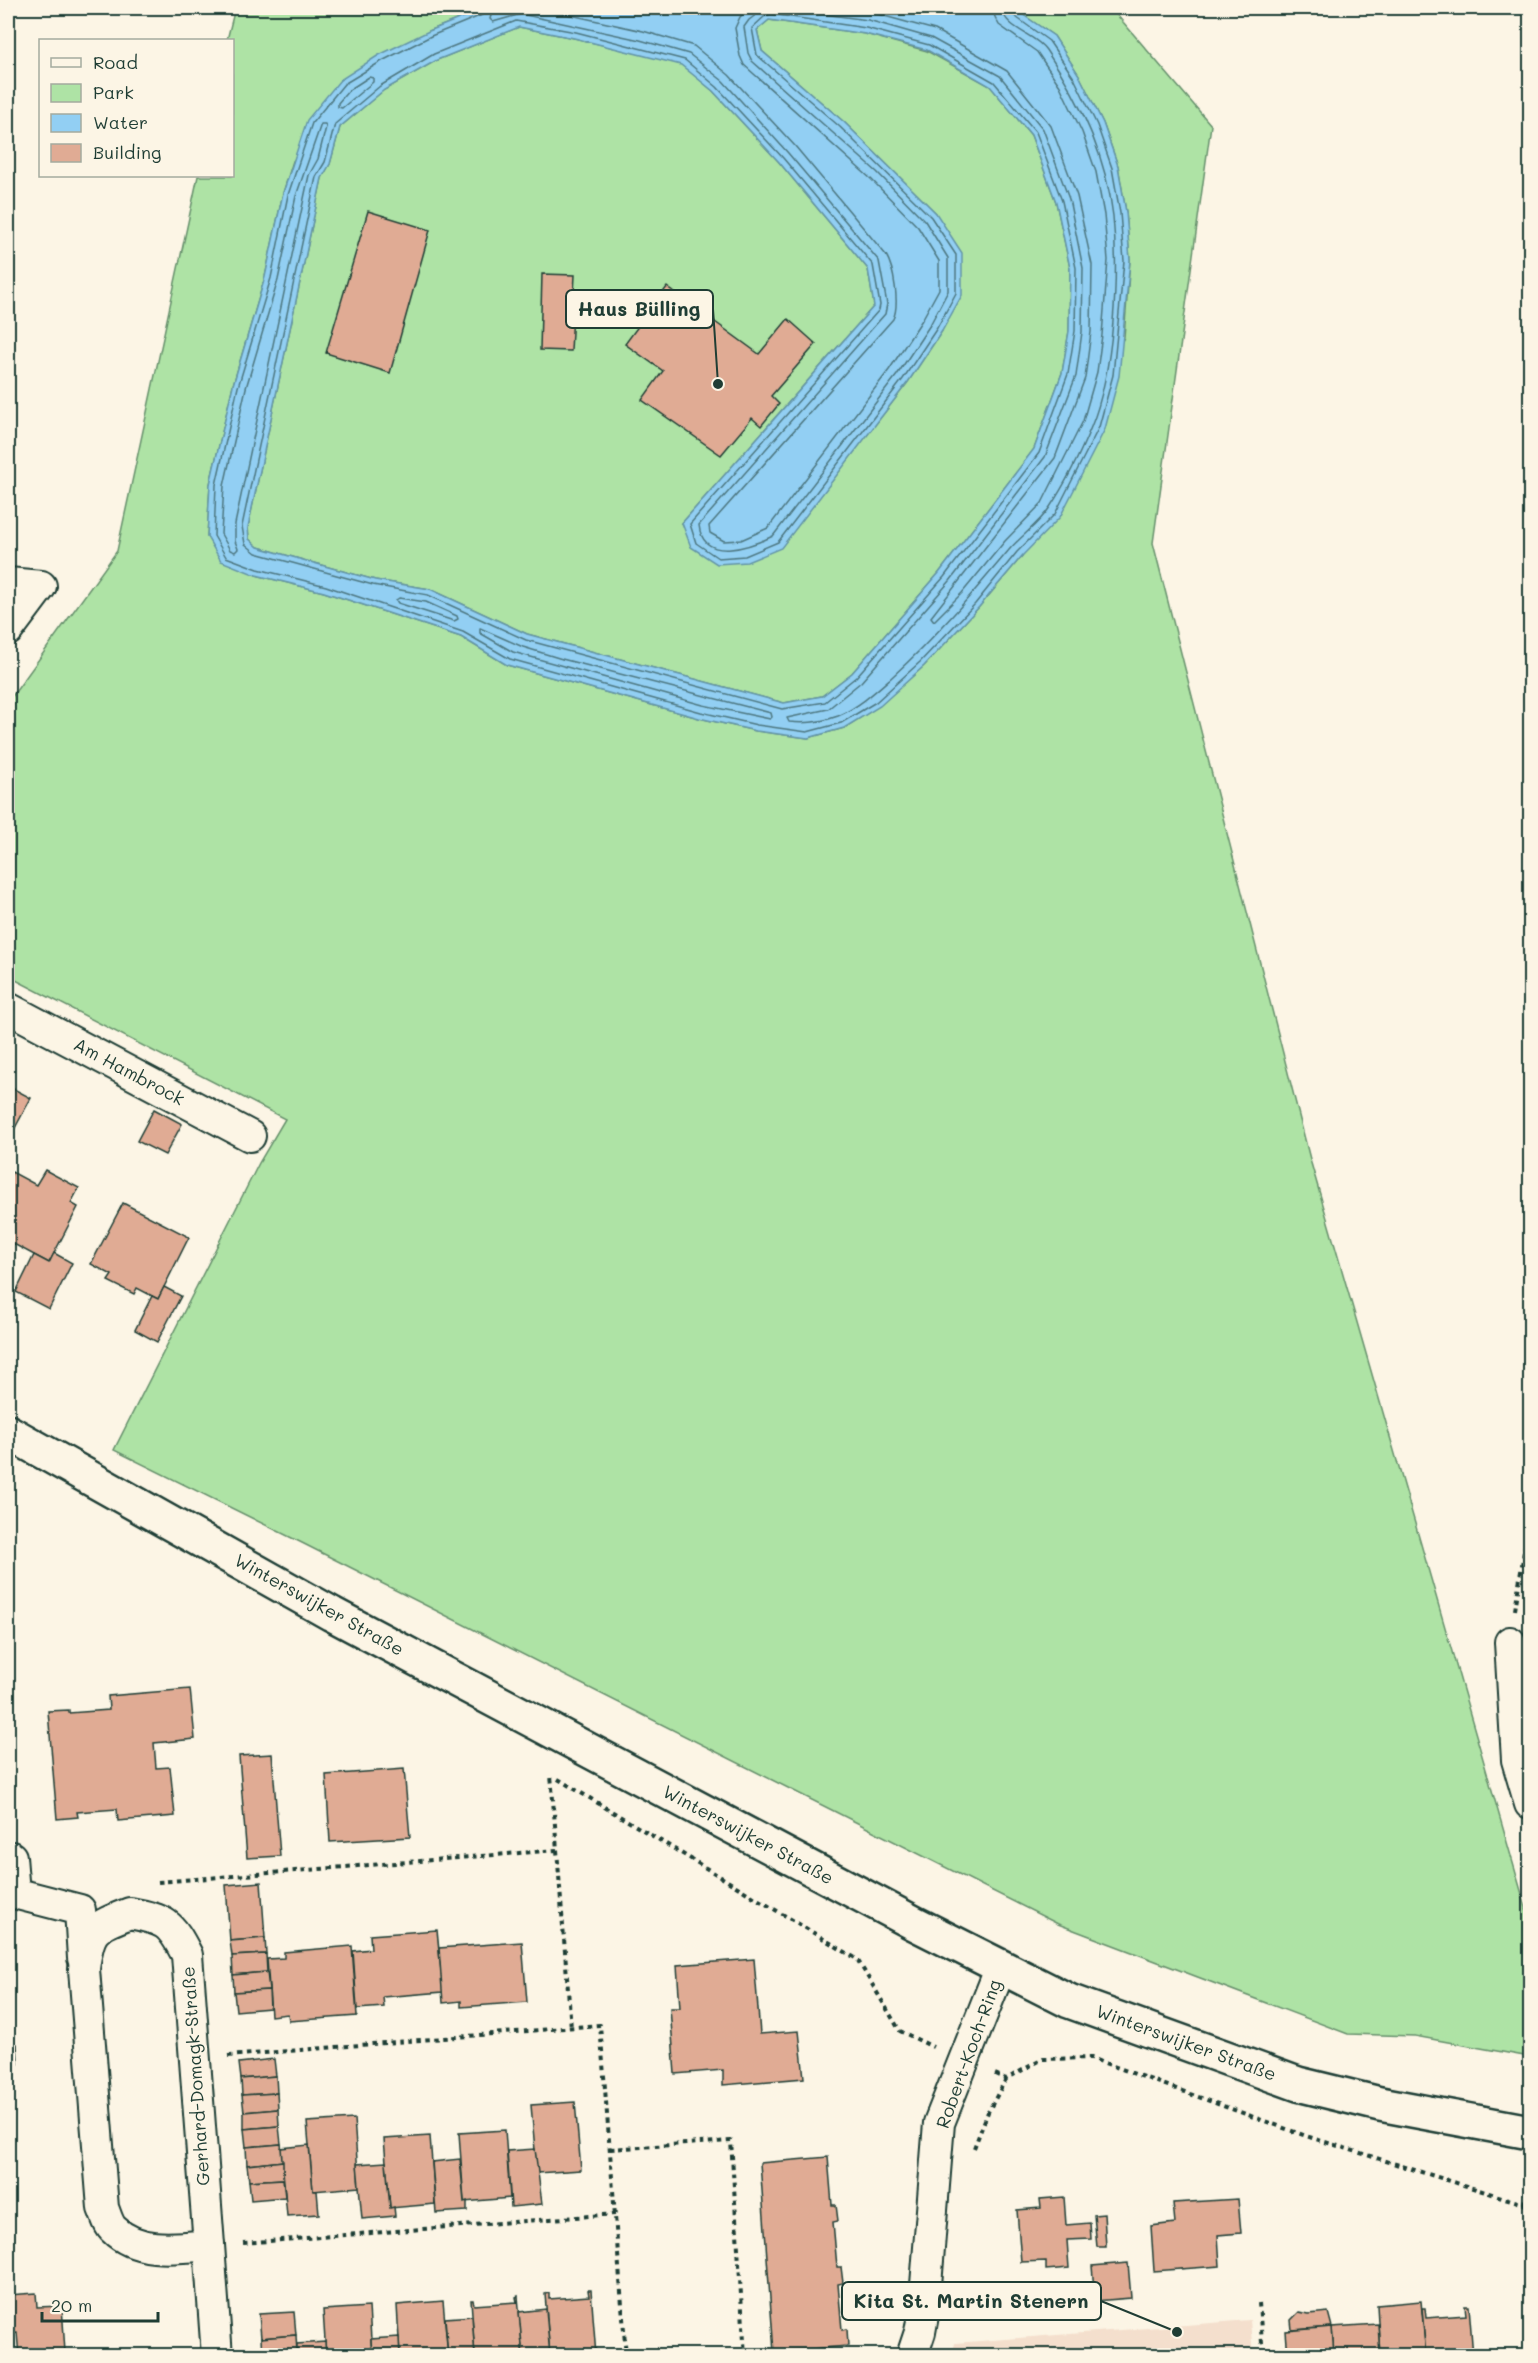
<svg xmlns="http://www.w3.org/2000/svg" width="1538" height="2363" font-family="Mali,sans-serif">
<rect width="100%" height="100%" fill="#fcf5e5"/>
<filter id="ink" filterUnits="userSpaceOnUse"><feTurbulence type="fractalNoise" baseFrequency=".0167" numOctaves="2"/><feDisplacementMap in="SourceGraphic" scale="12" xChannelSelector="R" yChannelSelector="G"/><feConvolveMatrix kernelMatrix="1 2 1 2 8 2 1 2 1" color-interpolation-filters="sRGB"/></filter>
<g filter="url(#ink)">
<polygon fill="#f4dfcd" points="1250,2320 1253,2355 952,2355 955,2343"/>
<g fill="#aee3a5" stroke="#66906c" stroke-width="1.5">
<polygon points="235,8 486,8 429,31 293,161 283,193 265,277 233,385 210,484 207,537 256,575 324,592 461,637 507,665 699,718 756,731 808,738 844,728 879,706 924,666 979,607 1022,556 1124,337 1130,260 1126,212 1118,166 1103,123 1079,75 1054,36 1013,8 1111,8 1211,125 1153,543 1311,1163 1530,1922 1530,2057 1415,2036 1348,2034 1058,1924 302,1543 114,1450 259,1163 285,1119 8,976 8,702 117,551 198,176 232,176 232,40 227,40"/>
<polygon points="769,20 865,34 927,51 990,86 1031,135 1056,202 1070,268 1069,331 1062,373 1034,449 939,573 852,673 822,696 784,703 527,634 430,589 375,580 303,560 258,547 249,539 248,527 322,178 330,164 340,127 384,90 437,60 519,27 574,38 681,64 713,91 779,162 868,269 874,306 682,523 781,547 908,382 942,331 936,213 844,122 762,51 757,30"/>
</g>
<path fill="#92cff3" stroke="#6495a7" stroke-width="1.5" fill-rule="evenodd" d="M 486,8 L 1013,8 L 1054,36 L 1079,75 L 1103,123 L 1118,166 L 1126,212 L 1130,260 L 1119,376 L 1105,429 L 1060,517 L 1022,556 L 979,607 L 924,666 L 880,706 L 844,728 L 808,738 L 756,731 L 699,718 L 507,665 L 461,637 L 324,592 L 256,575 L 221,561 L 207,537 L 210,484 L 233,385 L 265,277 L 283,193 L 307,120 L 340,80 L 379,55 L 429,31 ZM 769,20 L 865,34 L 927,50 L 990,86 L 1031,135 L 1056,202 L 1070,268 L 1069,331 L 1062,373 L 1034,449 L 939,573 L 852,673 L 822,696 L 784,703 L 527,634 L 430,589 L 375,580 L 303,560 L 258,547 L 249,539 L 248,527 L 322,178 L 330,164 L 340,127 L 384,90 L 437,60 L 519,27 L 574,38 L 681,65 L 713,91 L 779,162 L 868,269 L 874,306 L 682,523 L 691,547 L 717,564 L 747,562 L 781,548 L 908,382 L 942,331 L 962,295 L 962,253 L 936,213 L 844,122 L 762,51 L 757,30 Z"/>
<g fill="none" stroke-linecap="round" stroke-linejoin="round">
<g stroke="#4d7780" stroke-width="1.5">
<polyline points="486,8 482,15 431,36 382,61 344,84 312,123 288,195 271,278 238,387 216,485 214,536 226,557 258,569 326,586 463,632 510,659 701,712 757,725 807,732 841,723 876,702 920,662 975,604 1017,552 1055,514 1099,427 1113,375 1124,261 1120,213 1112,168 1097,125 1074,78 1049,41 1013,15 1010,8"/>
<path d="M 493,8 L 490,19 L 493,22 L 521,14 L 640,40 L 689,54 L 723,81 L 788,153 L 879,261 L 887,304 L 885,314 L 699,525 C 703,564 750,547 773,536 L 897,375 L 930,325 L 948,291 L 948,258 L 925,221 L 877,172 L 752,61 L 748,53 L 744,27 L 749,20 L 765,8"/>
<path d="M 539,8 L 643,31 L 694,46 L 729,75 L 795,146 L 886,255 C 894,268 900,305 893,319 L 709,526 L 710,533 L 724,541 L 741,540 L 768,528 L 889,370 L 922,320 L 939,289 L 939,261 L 918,227 L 871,179 L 744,65 L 740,56 L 735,28 L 740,17 L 749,8"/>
<path d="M 778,8 L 868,20 L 931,38 L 1000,76 L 1043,129 L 1069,199 L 1083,268 L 1082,332 L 1076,376 L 1045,457 L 950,581 L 861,682 L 828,709 L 787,718 L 789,722 C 806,724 822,722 838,716 C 859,707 876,691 893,676 C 936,637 972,594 1009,550 C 1022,535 1040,523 1050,507 C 1066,483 1080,454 1091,427 C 1114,372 1119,275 1113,216 C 1106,155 1080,100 1046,50 C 1036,34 1004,29 1002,8"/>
<polyline points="843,8 870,12 935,30 1007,71 1051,126 1077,196 1092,265 1091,332 1085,378 1055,458 931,617 934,621 962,593 1005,541 1042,503 1083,421 1097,372 1102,335 1108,260 1104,215 1096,172 1082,132 1060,86 1037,52 999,25 995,17 993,8"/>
<polygon points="771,14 866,28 929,45 994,82 1036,132 1062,201 1076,268 1075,331 1068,374 1039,453 944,577 856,677 825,702 782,709 526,640 428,595 373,585 256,553 245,544 242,526 316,177 325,162 335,124 380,86 434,54 516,21 576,32 685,60 717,87 783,158 873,265 880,305 879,310 690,524 696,543 718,558 745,556 778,542 903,379 937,328 956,293 956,255 931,217 840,127 757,55 752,28 765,16"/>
<polygon points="369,77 373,78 373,82 342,108 338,107 338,103 349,90"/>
<polygon points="321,124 325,124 326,127 318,159 309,175 235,524 235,541 238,549 235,552 230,550 221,534 224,486 246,388 278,280 296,196"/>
<polygon points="399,598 426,602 457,616 458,619 454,621 398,603 396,600"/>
<polygon points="480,628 523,647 562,659 771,713 772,717 770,719 703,705 513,652 480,633"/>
</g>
</g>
<g fill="#e0ab94" stroke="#1f3d34" stroke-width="1.5">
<polygon points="368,211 430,230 390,373 326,353"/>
<polygon points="542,274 575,275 571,351 540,350"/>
<polygon points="667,287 759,354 788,319 816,344 771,396 779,404 761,426 752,418 721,455 642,400 663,371 625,344"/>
<polygon points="8,1086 31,1098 8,1141"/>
<polygon points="154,1109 182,1124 165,1155 137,1141"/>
<polygon points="45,1170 79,1188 71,1203 78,1207 49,1263 8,1241 8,1182 12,1172 36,1185"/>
<polygon points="123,1203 189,1237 158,1299 137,1288 134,1294 108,1281 112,1275 91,1264"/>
<polygon points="54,1253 72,1263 49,1309 16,1292 34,1255 49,1263"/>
<polygon points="164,1287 181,1296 157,1342 135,1330 152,1296 158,1299"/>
<polygon points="190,1689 195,1739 154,1743 156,1768 170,1767 175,1816 118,1821 117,1809 77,1812 78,1817 57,1819 48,1711 69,1710 69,1713 109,1710 108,1696"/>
<polygon points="272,1754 280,1856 247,1858 239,1756"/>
<polygon points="404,1769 410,1837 330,1842 326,1775"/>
<polygon points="261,1882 265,1938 230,1941 226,1885"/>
<polygon points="437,1930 443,1992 383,1997 384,2007 357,2009 353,1951 371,1949 370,1935"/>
<polygon points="265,1938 266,1954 232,1956 230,1941"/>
<polygon points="522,1942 527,2002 461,2007 461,2001 443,2003 439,1948"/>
<polygon points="352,1946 357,2016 289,2021 288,2014 271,2016 267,1959 284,1958 284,1952"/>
<polygon points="266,1954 267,1972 233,1975 232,1956"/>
<polygon points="754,1959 760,2034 799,2031 804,2078 723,2085 723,2070 675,2074 670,2008 680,2008 677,1965"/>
<polygon points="267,1972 269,1990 234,1992 233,1975"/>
<polygon points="269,1990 270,2008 236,2011 234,1992"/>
<polygon points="17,2044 18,2064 8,2064 8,2045"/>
<polygon points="274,2059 276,2076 241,2079 239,2063"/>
<polygon points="276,2076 277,2093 242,2095 241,2079"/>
<polygon points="277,2093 278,2109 244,2112 242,2095"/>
<polygon points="575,2102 581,2170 537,2173 531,2105"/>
<polygon points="278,2109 279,2126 244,2129 244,2112"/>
<polygon points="354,2119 359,2187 313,2191 307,2122"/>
<polygon points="279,2126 281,2144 246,2147 244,2129"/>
<polygon points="505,2130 510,2198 464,2202 459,2133"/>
<polygon points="430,2136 435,2204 390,2208 384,2139"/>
<polygon points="281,2144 283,2161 247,2165 246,2147"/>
<polygon points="309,2145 313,2191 317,2191 319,2214 287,2216 281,2148"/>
<polygon points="535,2149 542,2204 511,2207 507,2151"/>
<polygon points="828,2157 832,2205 836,2205 838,2221 833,2222 837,2267 841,2267 843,2283 838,2284 842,2330 847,2329 848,2346 774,2352 760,2163"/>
<polygon points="460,2159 464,2202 467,2201 467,2211 436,2213 432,2162"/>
<polygon points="283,2161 283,2179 249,2181 247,2165"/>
<polygon points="386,2162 390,2208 394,2207 395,2216 362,2219 357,2164"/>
<polygon points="283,2179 285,2197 251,2200 249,2181"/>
<polygon points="1064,2197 1066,2225 1090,2223 1091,2239 1067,2240 1069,2268 1046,2270 1046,2261 1021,2262 1017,2210 1041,2208 1040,2199"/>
<polygon points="1238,2199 1241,2233 1218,2235 1220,2266 1154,2271 1151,2226 1175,2223 1173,2203"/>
<polygon points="1104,2214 1106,2247 1097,2247 1094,2215"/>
<polygon points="1128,2263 1131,2298 1095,2301 1092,2266"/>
<polygon points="588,2290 591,2290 596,2356 550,2356 545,2294 549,2293 549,2299 589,2296"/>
<polygon points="36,2293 37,2307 62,2306 65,2352 58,2353 58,2356 19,2356 17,2333 9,2334 8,2295"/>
<polygon points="518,2296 523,2356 475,2356 471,2300 473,2300 474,2305 517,2302 516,2297"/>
<polygon points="443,2301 448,2356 400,2356 397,2305"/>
<polygon points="1421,2301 1426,2356 1380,2356 1377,2305"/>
<polygon points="1465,2306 1469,2306 1473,2356 1426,2356 1422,2308 1425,2308 1426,2318 1466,2315"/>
<polygon points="369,2307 372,2356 326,2356 323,2310"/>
<polygon points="546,2309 550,2356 523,2356 519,2312"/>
<polygon points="294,2312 296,2335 261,2338 259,2314"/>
<polygon points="1299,2312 1309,2314 1328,2312 1332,2327 1292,2330 1291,2320"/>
<polygon points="472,2316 475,2356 448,2356 445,2318"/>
<polygon points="1378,2324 1380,2356 1334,2356 1332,2327"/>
<polygon points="1332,2327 1334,2356 1288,2356 1286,2331"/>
<polygon points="296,2335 297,2353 262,2355 261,2338"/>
<polygon points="399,2337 400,2356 372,2356 371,2339"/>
<polygon points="325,2342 326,2356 297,2356 297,2344"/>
<polygon points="1288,2351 1288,2356 1270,2356 1270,2352"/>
</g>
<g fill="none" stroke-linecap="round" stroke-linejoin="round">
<g stroke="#1f3d34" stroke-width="34">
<g id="minor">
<polyline points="8,583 41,586 8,630"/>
<polyline points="8,1008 250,1136"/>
<polyline points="1510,1642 1517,1760 1530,1804"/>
<polyline points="8,1857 11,1857 14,1893 80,1910 83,1958"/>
<path d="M 130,1913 C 166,1920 170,1922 187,1955 L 209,2245 C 177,2248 138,2254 113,2229 C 108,2224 106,2215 103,2208 L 84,1969 C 89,1929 93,1927 130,1913 Z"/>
<polyline points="209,2245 217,2356"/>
<polyline points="912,2356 920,2332 924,2310 939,2123 1001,1967"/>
</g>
</g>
<g stroke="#1f3d34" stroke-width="38">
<polyline id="secondary" points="8,1432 332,1614 914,1923 1069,2001 1298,2084 1380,2104 1530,2132"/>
</g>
<g stroke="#1f3d34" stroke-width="4" stroke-dasharray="4.5 4.5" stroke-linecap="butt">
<polyline points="1515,1610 1530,1513"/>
<polyline points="558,1779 857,1959 900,2031 933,2047"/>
<polyline points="557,1850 571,2028"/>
<polyline points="158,1882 557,1850 551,1775"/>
<polyline points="228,2056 600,2025 626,2356"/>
<polyline points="995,2074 1006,2079 1043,2059 1091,2058 1306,2136 1524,2204 1530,2209"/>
<polyline points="974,2148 988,2112 1006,2079"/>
<polyline points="610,2149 731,2141 745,2356"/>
<polyline points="1524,2204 1530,2170"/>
<polyline points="243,2243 615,2214"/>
<polyline points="1259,2303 1263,2356"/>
</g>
<use href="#minor" stroke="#fcf5e5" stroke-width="30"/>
<use href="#secondary" stroke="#fcf5e5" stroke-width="33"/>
</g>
</g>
<g text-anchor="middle" stroke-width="5" stroke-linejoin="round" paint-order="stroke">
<g font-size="18" fill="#1f3d34" stroke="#fcf5e5">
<text transform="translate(129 1072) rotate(28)" y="6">Am Hambrock</text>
<text transform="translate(319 1605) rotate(29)" y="6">Winterswijker Straße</text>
<text transform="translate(748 1835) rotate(28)" y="6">Winterswijker Straße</text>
<text transform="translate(1186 2043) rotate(20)" y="6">Winterswijker Straße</text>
<text transform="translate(969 2054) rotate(-70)" y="6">Robert-Koch-Ring</text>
<text transform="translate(196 2076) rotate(-94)" y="6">Gerhard-Domagk-Straße</text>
</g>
</g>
<path fill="none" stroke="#1f3d34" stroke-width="2" d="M718 384L713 309M1177 2332L1101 2301"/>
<g fill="#1f3d34" stroke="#fcf5e5" stroke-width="2">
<circle cx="718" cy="384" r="6"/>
<circle cx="1177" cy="2332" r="6"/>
</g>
<g fill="#fcf5e5" stroke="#1f3d34" stroke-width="2">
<rect x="566" y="290" width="147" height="38" rx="6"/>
<rect x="842" y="2282" width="259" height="38" rx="6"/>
</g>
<g font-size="20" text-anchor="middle" font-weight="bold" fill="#1f3d34">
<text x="639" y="316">Haus Bülling</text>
<text x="971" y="2308">Kita St. Martin Stenern</text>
</g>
<rect width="1538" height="2363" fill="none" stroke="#fcf5e5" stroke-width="30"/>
<rect x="15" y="15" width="1508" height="2333" fill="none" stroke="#1f3d34" stroke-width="2" filter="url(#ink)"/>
<rect x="39" y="39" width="195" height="138" fill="#fcf5e5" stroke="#a4ab9e" stroke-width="1.5"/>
<rect x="51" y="58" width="30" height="9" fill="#fcf5e5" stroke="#a4ab9e" stroke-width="1.5"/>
<text x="93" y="69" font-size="18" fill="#1f3d34">Road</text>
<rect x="51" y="84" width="30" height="18" fill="#aee3a5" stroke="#a4ab9e" stroke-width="1.5"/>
<text x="93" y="99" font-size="18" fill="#1f3d34">Park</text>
<rect x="51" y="114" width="30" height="18" fill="#92cff3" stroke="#a4ab9e" stroke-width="1.5"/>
<text x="93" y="129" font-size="18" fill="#1f3d34">Water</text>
<rect x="51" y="144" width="30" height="18" fill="#e0ab94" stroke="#a4ab9e" stroke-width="1.5"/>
<text x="93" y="159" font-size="18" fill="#1f3d34">Building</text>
<path d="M42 2312v9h116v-9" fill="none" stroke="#1f3d34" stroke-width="3"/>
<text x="51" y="2312" font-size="18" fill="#1f3d34" stroke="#fcf5e5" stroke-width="4.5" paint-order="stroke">20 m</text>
</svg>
